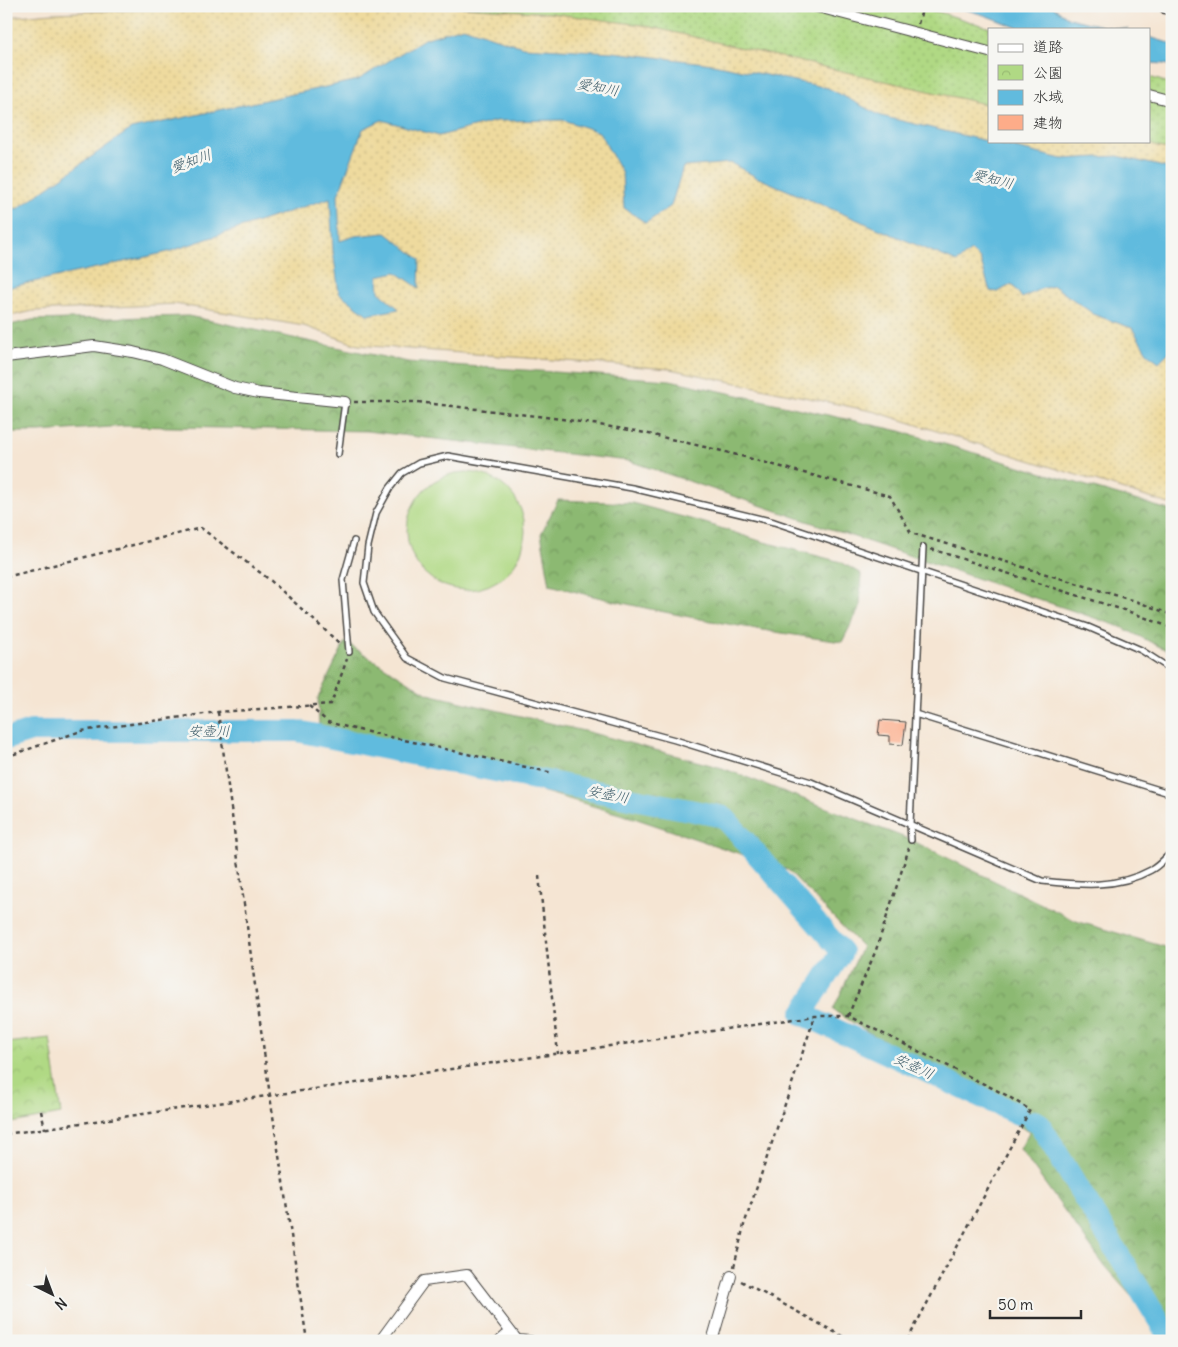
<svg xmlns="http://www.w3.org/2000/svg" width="1178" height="1347" font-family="Delius,'Klee One',sans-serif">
<defs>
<pattern id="grass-dots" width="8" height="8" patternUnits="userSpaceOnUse" patternTransform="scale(1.25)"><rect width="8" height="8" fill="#b0d984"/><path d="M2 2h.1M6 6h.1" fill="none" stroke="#98ba72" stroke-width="1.8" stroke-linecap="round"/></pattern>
<pattern id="forest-crowns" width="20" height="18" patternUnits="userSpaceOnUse" patternTransform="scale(1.25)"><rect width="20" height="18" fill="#8cb972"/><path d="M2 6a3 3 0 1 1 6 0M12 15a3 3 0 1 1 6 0" fill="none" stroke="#73975e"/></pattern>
<pattern id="sand-dots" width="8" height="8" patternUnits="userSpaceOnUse" patternTransform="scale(1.25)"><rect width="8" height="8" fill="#eeda9e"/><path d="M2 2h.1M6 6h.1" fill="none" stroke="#cb8" stroke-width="1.8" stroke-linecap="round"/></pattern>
<pattern id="park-crowns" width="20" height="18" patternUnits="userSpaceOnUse" patternTransform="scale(1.25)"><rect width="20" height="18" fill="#b0d984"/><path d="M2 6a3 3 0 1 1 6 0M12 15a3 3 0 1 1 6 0" fill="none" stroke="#98ba72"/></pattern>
</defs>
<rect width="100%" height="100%" fill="#f6f6f2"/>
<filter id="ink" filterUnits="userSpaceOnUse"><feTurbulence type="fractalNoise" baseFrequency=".02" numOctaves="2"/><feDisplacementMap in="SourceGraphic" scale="10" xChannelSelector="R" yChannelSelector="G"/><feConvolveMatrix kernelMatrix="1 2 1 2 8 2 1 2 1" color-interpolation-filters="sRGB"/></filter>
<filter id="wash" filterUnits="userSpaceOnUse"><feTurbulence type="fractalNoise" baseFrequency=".0096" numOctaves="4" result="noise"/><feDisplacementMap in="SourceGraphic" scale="20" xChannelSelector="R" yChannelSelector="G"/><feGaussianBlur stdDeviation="1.12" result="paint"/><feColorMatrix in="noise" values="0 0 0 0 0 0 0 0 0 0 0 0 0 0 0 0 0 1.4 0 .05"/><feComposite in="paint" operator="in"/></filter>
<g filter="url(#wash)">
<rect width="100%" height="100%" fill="#f5e5d3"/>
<g fill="url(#grass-dots)" stroke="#6e8258">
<polygon points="446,6 914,6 942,13 994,29 989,29 989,106 550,13"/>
<polygon points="1149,77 1172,84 1172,151 1138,141 1149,141"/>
</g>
<g fill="url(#forest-crowns)" stroke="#5c724e">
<polygon points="188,316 408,362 670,380 900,431 1172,511 1172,653 1121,627 629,461 366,431 125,426 39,432 6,432 6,326 32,320"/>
<path d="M 558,500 L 632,503 L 705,523 L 760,541 L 841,562 L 861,574 L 860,607 L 842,642 C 743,628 646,611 550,585 L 541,534 Z"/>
<polygon points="345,642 428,694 592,733 722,768 911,840 1076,921 1172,949 1172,1341 1106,1268 1020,1149 1029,1132 833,1010 862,947 788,870 637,819 319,726 318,698"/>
</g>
<polygon fill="url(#sand-dots)" stroke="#8c8264" points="236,6 446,6 550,13 642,25 989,105 989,141 1138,141 1172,151 1172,505 876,412 670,369 358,345 304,326 175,304 33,311 6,317 6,17 53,13"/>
<polygon fill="url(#park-crowns)" stroke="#6e8258" points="50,1038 61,1114 6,1124 6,1043"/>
<circle fill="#b0d984" stroke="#6e8258" cx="466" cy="531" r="59"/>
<g fill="#61bbde" stroke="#467384">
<polygon points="953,6 1052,6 1069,18 1106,27 1128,29 1021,29 984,15"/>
<polygon points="463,27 523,47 613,52 713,64 828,88 881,116 1062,159 1118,156 1168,168 1172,171 1172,349 1159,362 1148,354 1132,328 1095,315 1054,286 1040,289 1022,298 1012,284 998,292 990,291 980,259 971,251 957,262 756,177 731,163 683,167 671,206 646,223 624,208 622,173 599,132 563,120 496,121 439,136 382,120 363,129 338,195 340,241 355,236 386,233 420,259 419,288 396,272 378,276 379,292 399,309 368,315 339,293 333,251 330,198 168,252 6,288 6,206 17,209 131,129 358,80 424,39"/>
<polygon points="1149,37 1172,44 1172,67 1166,64 1149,63"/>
</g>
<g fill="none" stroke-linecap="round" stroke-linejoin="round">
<g stroke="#61bbde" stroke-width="22">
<polyline points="6,739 31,731 297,731 724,817 842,952 802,1014 1018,1114"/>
<polyline points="1034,1121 1039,1123 1171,1341"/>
</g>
</g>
<g id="blocks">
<polygon fill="#fdac89" points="880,720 906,722 903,745 890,744 890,736 878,735"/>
</g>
</g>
<g filter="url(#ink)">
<use href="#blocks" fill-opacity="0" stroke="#494744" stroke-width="1"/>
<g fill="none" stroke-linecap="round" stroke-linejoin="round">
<g stroke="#494744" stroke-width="8">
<g id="lane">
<polyline points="338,454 345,402"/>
<polyline points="349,652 343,580 354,541"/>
<path d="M 1172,670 L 1141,650 L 1088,627 L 774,522 L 632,488 L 448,456 L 419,463 L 402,473 L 390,488 L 376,513 L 368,546 L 364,583 L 374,612 L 407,658 L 445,678 L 675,740 L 811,782 L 1042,881 C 1079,885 1117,889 1151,870 C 1159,866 1165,858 1172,852"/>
<polyline points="915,714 1172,794"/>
<polyline points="911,840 910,824 923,547"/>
</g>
</g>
<g stroke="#494744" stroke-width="12">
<g id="street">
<polyline points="814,6 989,52"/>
<polyline points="1149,95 1172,101"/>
<polyline points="6,357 94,346 133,352 162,359 235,388 259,393 345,402"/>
<polyline points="380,1341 424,1281 467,1275 517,1340 530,1341"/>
<polyline points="500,1341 510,1332"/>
<polyline points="712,1341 731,1276"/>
</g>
</g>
<g stroke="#494744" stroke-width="18">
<polyline id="secondary" points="1167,6 1172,7"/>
</g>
<g stroke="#494744" stroke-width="2.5" stroke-dasharray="4 4" stroke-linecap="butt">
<polyline points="918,24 923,6"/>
<polyline points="354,402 417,402 562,419 636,431 722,451 890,496 911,533 1138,602 1172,615"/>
<polyline points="931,549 1133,613 1172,628"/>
<polyline points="6,577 201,528 270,580 339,643"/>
<polyline points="309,706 328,722 350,728 553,773"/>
<polyline points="218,712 270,1096 307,1341"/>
<polyline points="6,757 81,731 218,712 331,704 347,659"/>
<polyline points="539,876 558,1054"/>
<polyline points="848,1016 876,950 909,848"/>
<polyline points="41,1111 45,1129"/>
<polyline points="6,1134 815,1016 848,1016 1006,1095 1030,1110 907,1341"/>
<polyline points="734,1267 744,1225 815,1016"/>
<polyline points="741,1281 851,1341"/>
</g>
<use href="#lane" stroke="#fff" stroke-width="5"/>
<use href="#street" stroke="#fff" stroke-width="10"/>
<use href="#secondary" stroke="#fff" stroke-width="15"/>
</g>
</g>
<g text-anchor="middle" stroke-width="5" stroke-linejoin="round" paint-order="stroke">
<g font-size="14" font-style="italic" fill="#3e5d6a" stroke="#f6f6f2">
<text transform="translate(598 87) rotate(11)" y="5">愛知川</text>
<text transform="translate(191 161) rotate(-20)" y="5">愛知川</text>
<text transform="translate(993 179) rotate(14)" y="5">愛知川</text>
<text x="209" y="736">安壺川</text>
<text transform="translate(608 794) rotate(11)" y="5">安壺川</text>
<text transform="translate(914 1066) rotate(25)" y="5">安壺川</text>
</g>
</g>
<rect width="1178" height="1347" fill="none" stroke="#f6f6f2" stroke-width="25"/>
<rect x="988" y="28" width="162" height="115" fill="#f6f6f2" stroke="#a5a5a2"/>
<rect x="998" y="44" width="25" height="8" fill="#ffffff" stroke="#a5a5a2"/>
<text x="1033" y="52" font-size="15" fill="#2b2b2b">道路</text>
<rect x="998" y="65" width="25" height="15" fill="url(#park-crowns)" stroke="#a5a5a2"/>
<text x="1033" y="78" font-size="15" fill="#2b2b2b">公園</text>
<rect x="998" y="90" width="25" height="15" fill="#61bbde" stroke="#a5a5a2"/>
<text x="1033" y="102" font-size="15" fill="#2b2b2b">水域</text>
<rect x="998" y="115" width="25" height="15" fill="#fdac89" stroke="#a5a5a2"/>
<text x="1033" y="128" font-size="15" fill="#2b2b2b">建物</text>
<g transform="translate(52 1294) rotate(138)" stroke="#f6f6f2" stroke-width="4" paint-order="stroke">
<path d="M0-4L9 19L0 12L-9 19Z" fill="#2b2b2b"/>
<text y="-8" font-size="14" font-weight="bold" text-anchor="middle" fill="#2b2b2b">N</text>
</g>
<path d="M990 1310v8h91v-8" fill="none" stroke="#2b2b2b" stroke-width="2.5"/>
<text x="998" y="1310" font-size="15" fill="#2b2b2b" stroke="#f6f6f2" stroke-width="4" paint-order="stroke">50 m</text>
</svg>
